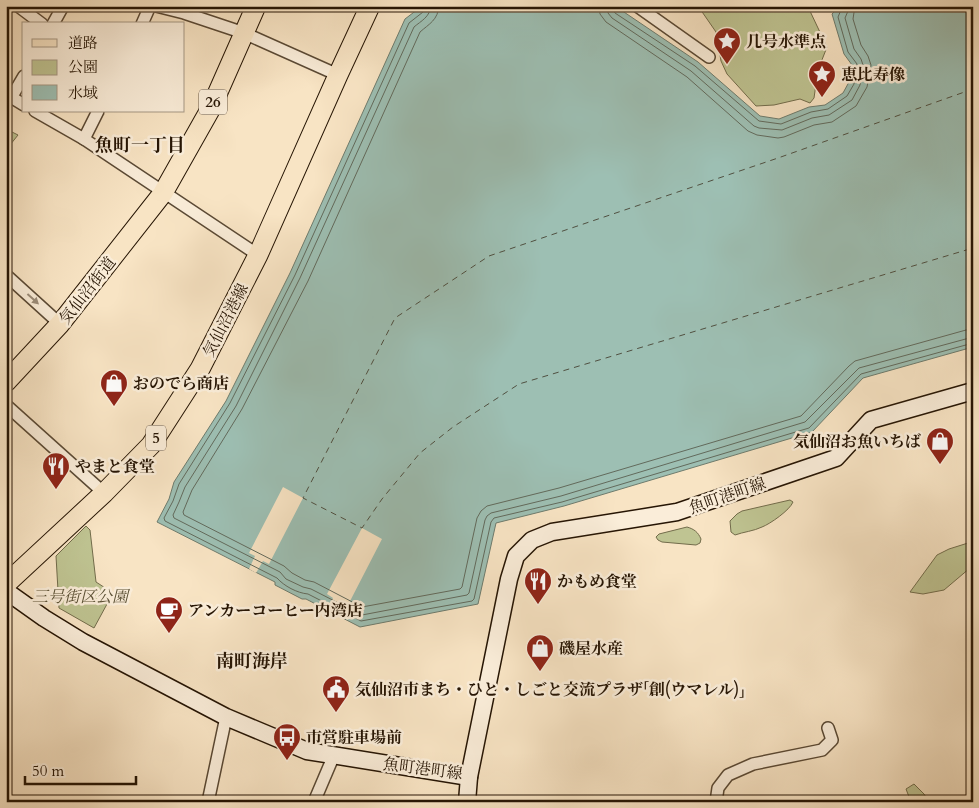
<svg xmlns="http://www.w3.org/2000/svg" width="979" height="808" font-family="Cardo,'Noto Serif JP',serif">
<rect width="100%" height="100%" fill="#f8e4c4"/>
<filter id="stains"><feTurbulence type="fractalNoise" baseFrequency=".004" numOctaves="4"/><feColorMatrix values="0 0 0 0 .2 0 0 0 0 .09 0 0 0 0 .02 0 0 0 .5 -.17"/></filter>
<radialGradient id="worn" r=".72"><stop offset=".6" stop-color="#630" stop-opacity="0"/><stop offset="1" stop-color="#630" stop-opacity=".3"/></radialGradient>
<g fill="#bfc492" stroke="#726c4b">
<polygon points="698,6 820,6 809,9 827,47 818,70 814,98 810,103 800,99 774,105 756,106 727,74 721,61 716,32"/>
<polygon points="6,129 18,135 10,145 6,144"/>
<path d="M 790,500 L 793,502 C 790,510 770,524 762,527 C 754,531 743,532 735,535 L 731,532 L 730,521 L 737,514 L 742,511 Z"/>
<polygon points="86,526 90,530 96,582 113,593 94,628 59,608 56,556"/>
<path d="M 687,527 C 694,529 698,532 701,539 L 700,543 L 696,545 L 662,542 L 658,540 L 656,537 L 659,534 Z"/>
<polygon points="973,538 973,562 970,568 944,590 923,594 910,592 937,555 949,549 968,543"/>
<polygon points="914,784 924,794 929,802 911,802 906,789"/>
</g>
<polygon fill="#9dbfb3" stroke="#6d7b6d" points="422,6 615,6 698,62 760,116 779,119 809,107 825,105 843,93 849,82 852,65 844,54 832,14 837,9 835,6 973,6 973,347 863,378 812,432 564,506 496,523 478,604 360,627 306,599 302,599 275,585 275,582 157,522 169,499 174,482 226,401 290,273 405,19"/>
<g fill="#f8e4c4">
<polygon points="283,487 303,498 269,564 263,561 256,573 249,569 255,556 249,553"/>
<polygon points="362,528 382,539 348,605 341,602 335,614 327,610 333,598 327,594"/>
</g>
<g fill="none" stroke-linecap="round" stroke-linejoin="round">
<g stroke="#626a5c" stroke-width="1">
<path d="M 425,6 L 423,12 L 409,23 L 295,275 L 230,403 L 179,484 L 173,501 L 164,518 L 165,521 L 277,578 C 284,586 297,593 308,594 L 361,621 L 472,601 L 474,599 L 491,522 L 494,518 L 562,502 L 809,428 L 861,374 L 973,343"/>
<path d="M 431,6 C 430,17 421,21 414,27 L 300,278 L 236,406 L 185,487 L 179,502 L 173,515 L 174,518 L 280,572 L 286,579 L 303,587 L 311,589 L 362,615 L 467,595 L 469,593 L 485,520 L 487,516 L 491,513 L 561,496 L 805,422 L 859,368 L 973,337"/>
<path d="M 439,6 C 438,20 429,24 420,32 L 308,281 L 242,409 L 192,490 L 183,512 L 184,515 L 284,566 L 292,573 L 305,580 L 314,582 L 362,607 L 460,589 L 462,587 L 477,518 L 481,511 L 487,506 L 559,488 L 801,416 L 849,366 L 855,361 L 966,330 L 973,329"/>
<polyline points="599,6 600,14 606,22 687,77 748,131 757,135 778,138 784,137 814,125 832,122 856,106 867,87 871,65 868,56 861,45 853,19 855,6"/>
<polyline points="607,6 608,13 612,18 691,71 754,126 759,128 782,130 812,118 829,115 852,100 860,85 863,65 861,59 854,49 845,18 848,11 847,6"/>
<polyline points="613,6 613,10 615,13 695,66 759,121 781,124 811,112 828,109 847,96 854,84 857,64 848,52 838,17 841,10 841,6"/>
</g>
<polyline stroke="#505041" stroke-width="1" stroke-dasharray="6 5" stroke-linecap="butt" points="973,89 778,158 489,256 395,318 303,498 362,528 382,499 420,453 453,427 519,384 973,248"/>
<g stroke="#5a4934" stroke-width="14">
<g id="street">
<polyline points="18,6 42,24"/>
<polyline points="156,6 184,13 244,33 338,75"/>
<polyline points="637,6 709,57"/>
<polyline points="53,24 63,6"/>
<polyline points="142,24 150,6"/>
<polyline points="6,94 24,105"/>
<polyline points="11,98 24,76"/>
<polyline points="35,111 84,139 258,255"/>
<polyline points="84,139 98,111"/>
<polyline points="6,275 60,324"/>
<polyline points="6,405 104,493"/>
<polyline points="208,802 226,717"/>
<polyline points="314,802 334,755"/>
<polyline points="716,802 718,788 728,775 753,764 822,750 832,740 828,728"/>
</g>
</g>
<g stroke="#261504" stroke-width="19">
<g id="secondary">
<polyline points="6,591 44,618 83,642 226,717 307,751 469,777 509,579 516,556 532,540 552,532 677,512 836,458 871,420 973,391"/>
<polyline points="467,802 469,777"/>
</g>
</g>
<g stroke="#261504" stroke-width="21">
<g id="primary">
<polyline points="6,382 60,324 163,193 211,108 256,6"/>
<polyline points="6,584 104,493 151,445 200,369 258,255 338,75 370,6"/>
</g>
</g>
<use href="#street" stroke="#faedd9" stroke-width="11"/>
<use href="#secondary" stroke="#faedd9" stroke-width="16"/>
<use href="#primary" stroke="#f8e4c4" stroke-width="19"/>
</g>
<defs><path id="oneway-solid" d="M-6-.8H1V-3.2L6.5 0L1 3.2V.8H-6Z" transform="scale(1.25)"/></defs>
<use fill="#9b8c79" href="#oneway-solid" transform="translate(33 299) rotate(42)"/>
<defs>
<g id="sight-pin" transform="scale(1.4375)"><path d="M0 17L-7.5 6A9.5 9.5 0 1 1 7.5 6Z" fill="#8f2418" stroke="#faedd9"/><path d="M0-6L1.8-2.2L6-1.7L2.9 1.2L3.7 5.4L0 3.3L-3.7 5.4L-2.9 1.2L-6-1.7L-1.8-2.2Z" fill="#fff"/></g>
<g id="shop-pin" transform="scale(1.4375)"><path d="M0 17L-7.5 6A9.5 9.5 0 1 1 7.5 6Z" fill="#8f2418" stroke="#faedd9"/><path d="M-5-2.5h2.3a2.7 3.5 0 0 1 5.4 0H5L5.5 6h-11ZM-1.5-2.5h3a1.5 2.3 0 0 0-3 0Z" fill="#fff"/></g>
<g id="restaurant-pin" transform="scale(1.4375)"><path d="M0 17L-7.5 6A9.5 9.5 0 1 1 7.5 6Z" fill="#8f2418" stroke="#faedd9"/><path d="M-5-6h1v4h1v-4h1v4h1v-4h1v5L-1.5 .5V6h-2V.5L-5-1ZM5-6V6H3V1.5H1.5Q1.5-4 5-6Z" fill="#fff"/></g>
<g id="cafe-pin" transform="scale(1.4375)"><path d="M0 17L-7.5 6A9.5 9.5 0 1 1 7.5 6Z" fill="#8f2418" stroke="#faedd9"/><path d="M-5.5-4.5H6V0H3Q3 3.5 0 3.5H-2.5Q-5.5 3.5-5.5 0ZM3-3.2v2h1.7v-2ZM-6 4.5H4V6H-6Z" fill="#fff"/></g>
<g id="civic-pin" transform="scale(1.4375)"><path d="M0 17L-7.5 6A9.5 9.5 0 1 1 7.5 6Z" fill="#8f2418" stroke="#faedd9"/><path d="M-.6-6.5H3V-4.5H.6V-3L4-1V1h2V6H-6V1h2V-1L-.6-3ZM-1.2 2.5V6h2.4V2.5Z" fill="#fff"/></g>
<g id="bus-pin" transform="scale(1.4375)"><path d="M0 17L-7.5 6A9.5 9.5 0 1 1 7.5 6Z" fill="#8f2418" stroke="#faedd9"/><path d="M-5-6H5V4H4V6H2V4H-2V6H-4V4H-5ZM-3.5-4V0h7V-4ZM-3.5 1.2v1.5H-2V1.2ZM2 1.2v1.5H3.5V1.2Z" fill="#fff"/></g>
</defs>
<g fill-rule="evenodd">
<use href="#sight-pin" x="727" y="41"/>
<use href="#sight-pin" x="822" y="74"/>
<use href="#shop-pin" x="114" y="383"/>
<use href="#shop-pin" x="940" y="441"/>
<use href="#restaurant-pin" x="56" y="466"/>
<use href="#restaurant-pin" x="538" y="581"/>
<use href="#cafe-pin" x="169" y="610"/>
<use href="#shop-pin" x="540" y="648"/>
<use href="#civic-pin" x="336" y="689"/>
<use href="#bus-pin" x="287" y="737"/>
</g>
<g text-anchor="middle" stroke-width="5" stroke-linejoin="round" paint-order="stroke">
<g fill="#faedd9" stroke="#665644" stroke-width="1">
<rect x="199" y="89.5" width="28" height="25" rx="4"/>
<rect x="146" y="425.5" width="20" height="25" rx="4"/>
</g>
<g font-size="15" font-weight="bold" fill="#261504">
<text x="213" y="107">26</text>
<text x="156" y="443">5</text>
</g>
<g font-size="16" font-weight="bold" fill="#261504" stroke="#faedd9" text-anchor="start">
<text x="746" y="47">几号水準点</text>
<text x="841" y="80">恵比寿像</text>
<text x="133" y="389">おのでら商店</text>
<text x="921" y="447" text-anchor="end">気仙沼お魚いちば</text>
<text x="75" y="472">やまと食堂</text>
<text x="557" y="587">かもめ食堂</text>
<text x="188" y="616">アンカーコーヒー内湾店</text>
<text x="559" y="654">磯屋水産</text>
<text x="355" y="695">気仙沼市まち・ひと・しごと交流プラザ「創(ウマレル)」</text>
<text x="306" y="743">市営駐車場前</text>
</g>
<g font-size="16" fill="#261504" stroke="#faedd9">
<text transform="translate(87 290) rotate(-52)" y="6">気仙沼街道</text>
<text transform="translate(225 320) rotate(-63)" y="6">気仙沼港線</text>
<text transform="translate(727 495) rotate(-19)" y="6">魚町港町線</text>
<text transform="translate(423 768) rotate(7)" y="6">魚町港町線</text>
</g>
<g font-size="16" font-style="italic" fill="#5c5236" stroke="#faedd9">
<text x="80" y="602">三号街区公園</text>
</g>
<g font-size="18" font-weight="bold" fill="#261504" stroke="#faedd9">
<text x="140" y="151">魚町一丁目</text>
<text x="252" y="667">南町海岸</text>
</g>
</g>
<rect width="979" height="808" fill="none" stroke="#f8e4c4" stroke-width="25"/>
<rect x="8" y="8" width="964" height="793" fill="none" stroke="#261504" stroke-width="2.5"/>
<rect x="12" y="12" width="954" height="783" fill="none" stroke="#261504"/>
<rect x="22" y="22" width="162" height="90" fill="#faedd9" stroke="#a59784"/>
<rect x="32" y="39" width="25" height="8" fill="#f8e4c4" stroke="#a59784"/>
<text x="68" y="48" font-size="15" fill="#261504">道路</text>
<rect x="32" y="60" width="25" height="15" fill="#bfc492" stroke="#a59784"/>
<text x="68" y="72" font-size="15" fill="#261504">公園</text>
<rect x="32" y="85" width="25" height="15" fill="#9dbfb3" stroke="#a59784"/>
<text x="68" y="98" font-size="15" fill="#261504">水域</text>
<path d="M25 776v8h111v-8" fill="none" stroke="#261504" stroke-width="2.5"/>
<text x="32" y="776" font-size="15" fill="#261504" stroke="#faedd9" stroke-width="4" paint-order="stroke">50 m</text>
<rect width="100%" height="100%" filter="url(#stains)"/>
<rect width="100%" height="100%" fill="url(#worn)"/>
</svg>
